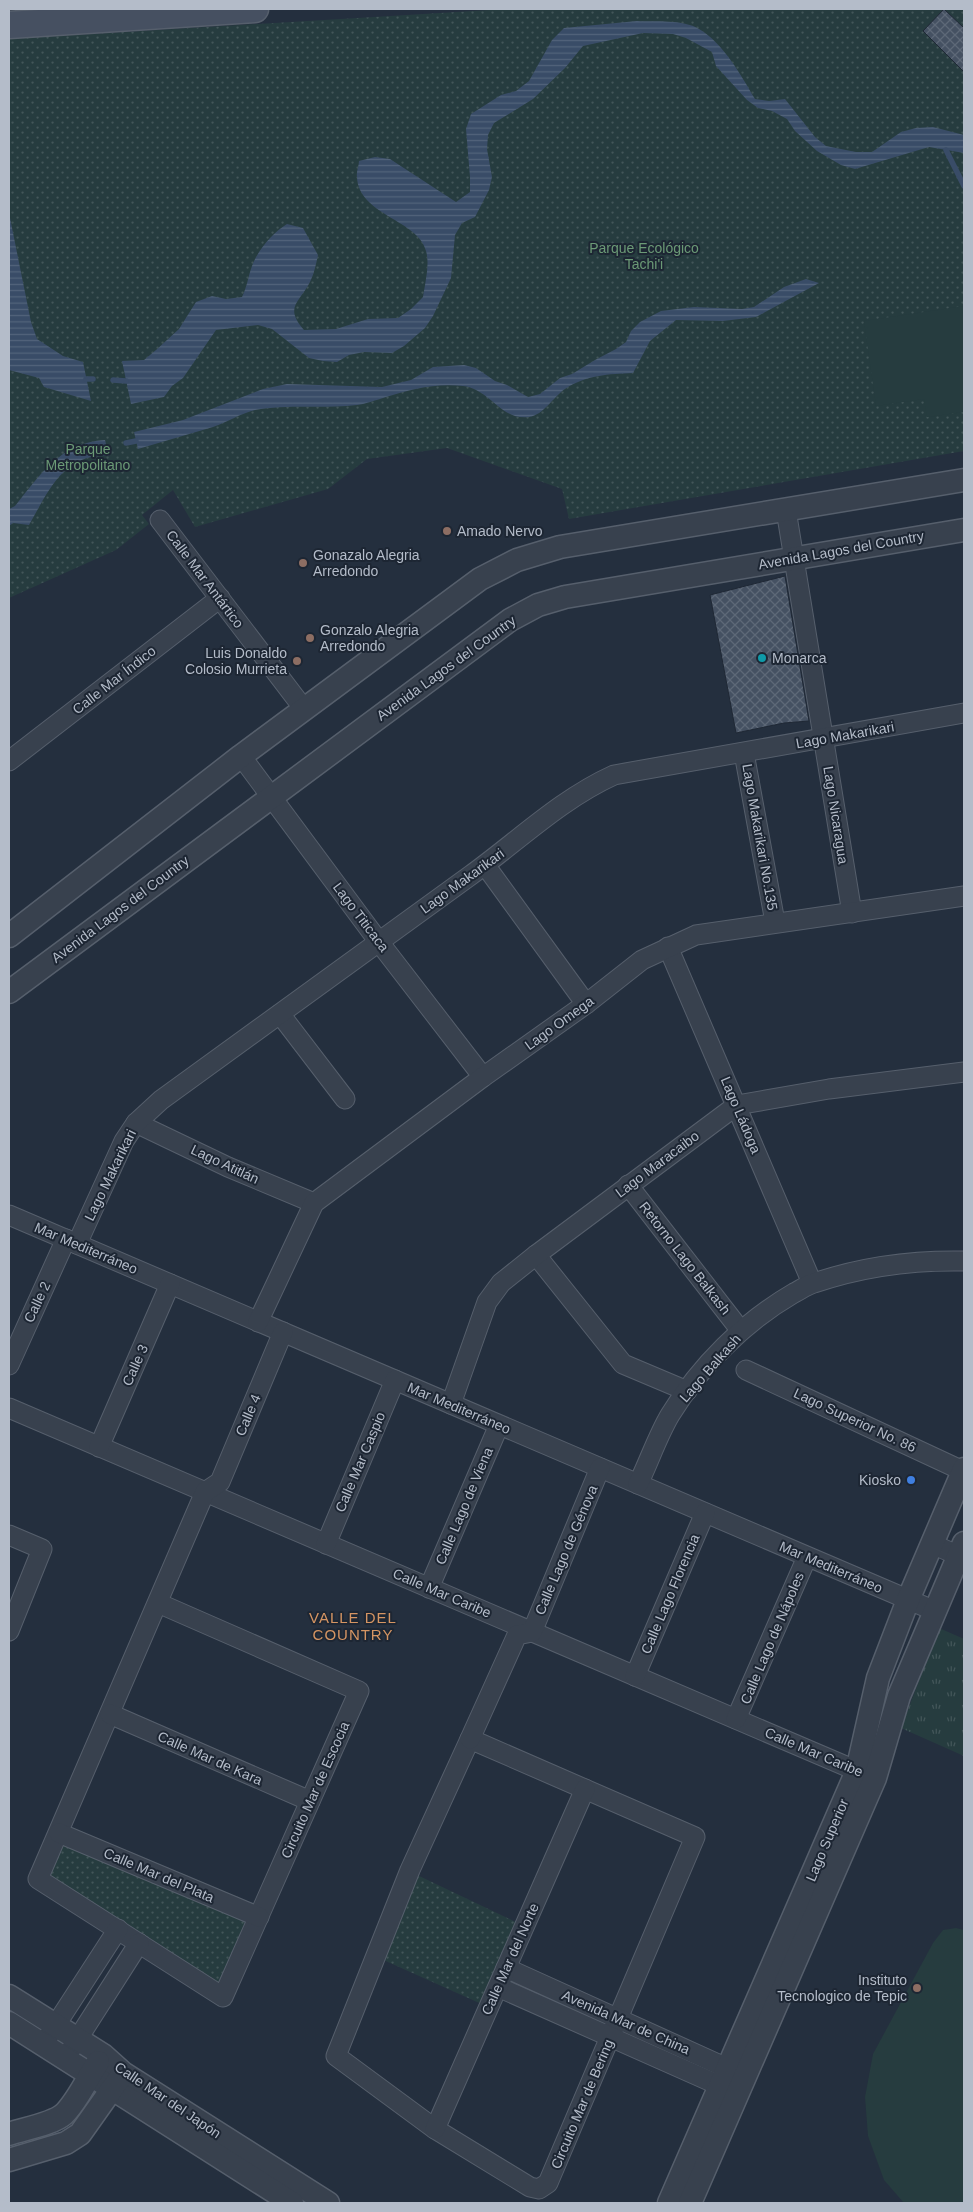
<svg xmlns="http://www.w3.org/2000/svg" width="973" height="2212" font-family="Helvetica,sans-serif">
<defs>
<pattern id="grass-tufts" width="24" height="20" patternUnits="userSpaceOnUse" patternTransform="scale(1.25)"><rect width="24" height="20" fill="#263c3f"/><path d="M3 7l-1-3M5 7V3M7 7l1-3M15 17l-1-3M17 17v-4M19 17l1-3" fill="none" stroke="#435659"/></pattern>
<pattern id="park-dots" width="8" height="8" patternUnits="userSpaceOnUse" patternTransform="scale(1.25)"><rect width="8" height="8" fill="#263c3f"/><path d="M2 2h.1M6 6h.1" fill="none" stroke="#435659" stroke-width="1.8" stroke-linecap="round"/></pattern>
<pattern id="water-rules" width="6" height="5" patternUnits="userSpaceOnUse" patternTransform="scale(1.25)"><rect width="6" height="5" fill="#394c67"/><path d="M0 2.5h6" fill="none" stroke="#53647b"/></pattern>
<pattern id="building-cross-hatch" width="8" height="8" patternUnits="userSpaceOnUse" patternTransform="scale(1.25)"><rect width="8" height="8" fill="#455162"/><path d="M0 0l8 8M0 8l8-8" fill="none" stroke="#5d6877"/></pattern>
</defs>
<rect width="100%" height="100%" fill="#242f3e"/>
<polygon fill="url(#grass-tufts)" points="939,1628 964,1639 964,1756 901,1728"/>
<g fill="url(#park-dots)">
<polygon points="506,9 964,9 964,451 569,519 562,489 447,448 367,459 328,489 195,527 173,490 142,515 149,524 116,550 9,598 9,39"/>
<polygon points="61,1823 262,1907 227,1990 40,1872"/>
<polygon points="415,1874 522,1925 486,2006 379,1958"/>
</g>
<g fill="#263c3f">
<polygon points="964,306 964,412 927,417 924,399 876,406 864,321"/>
<polygon points="956,1928 964,1930 964,2203 904,2203 884,2180 868,2136 865,2097 873,2054 933,1943 943,1930"/>
</g>
<g fill="url(#water-rules)">
<path d="M 637,21 C 655,22 683,19 699,29 C 723,43 741,75 755,99 L 769,101 L 785,99 L 815,137 L 826,146 L 856,152 L 872,152 L 901,132 L 916,128 L 933,127 L 964,135 L 964,153 L 929,147 L 855,169 L 841,165 L 817,151 L 795,131 L 787,119 L 772,111 L 758,108 L 747,100 L 716,66 L 712,52 L 686,38 L 673,34 L 643,33 L 583,46 L 565,68 L 533,99 L 494,123 L 488,135 L 487,149 L 492,177 L 489,190 L 475,217 L 462,223 L 455,235 L 451,278 L 433,316 L 425,328 L 404,346 L 392,353 L 364,352 L 349,355 L 337,362 L 323,361 L 309,358 L 272,329 L 258,325 L 216,330 L 183,378 L 172,386 L 164,397 L 131,404 L 122,361 L 144,360 L 156,350 L 179,329 L 196,302 L 212,296 L 226,299 L 242,297 C 247,287 248,277 252,266 C 258,250 272,233 287,224 L 303,228 L 318,255 C 316,264 314,274 310,282 C 299,303 284,307 304,330 L 336,329 L 368,319 L 398,318 L 411,309 L 423,297 C 425,284 430,264 426,251 C 419,220 358,215 357,177 C 356,172 359,166 359,161 L 375,157 L 390,159 L 456,202 L 470,192 L 470,177 L 466,129 L 471,114 L 501,95 L 516,91 L 529,81 L 552,40 L 564,28 Z"/>
<polygon points="9,213 31,322 37,339 63,356 83,362 91,401 44,387 39,378 9,370"/>
<path d="M 806,279 L 819,283 L 756,317 L 723,321 L 676,320 L 650,341 L 633,373 C 609,374 586,375 565,389 C 553,397 544,415 529,417 C 501,421 490,389 463,386 C 436,383 411,389 386,397 C 376,400 366,404 357,405 C 324,409 287,404 255,410 C 239,414 228,422 213,427 L 138,449 L 134,432 L 183,420 L 263,389 L 287,384 L 382,387 L 411,380 L 433,367 L 464,365 L 476,368 L 495,381 L 507,385 L 528,397 L 540,394 L 560,378 L 572,374 L 595,360 L 616,349 L 626,342 L 631,331 L 640,322 L 661,311 L 694,307 L 742,309 L 754,307 L 784,287 Z"/>
<path d="M 105,440 L 109,456 C 64,452 48,492 29,525 L 13,523 L 9,526 L 9,509 L 15,506 C 40,475 61,442 105,440 Z"/>
</g>
<g fill="none" stroke-linecap="round" stroke-linejoin="round">
<g stroke="#394c67" stroke-width="5.5">
<polyline points="946,150 964,186"/>
<polyline points="86,379 93,379"/>
<polyline points="113,380 126,381"/>
<polyline points="126,443 136,441"/>
</g>
</g>
<g fill="url(#building-cross-hatch)" stroke="#1f2835">
<polygon points="944,9 964,28 964,72 923,31"/>
<polygon points="785,576 809,721 784,723 736,733 710,595"/>
</g>
<g fill="none" stroke-linecap="round" stroke-linejoin="round">
<g stroke="#565f6c" stroke-width="21">
<g id="minor">
<polyline points="786,510 852,913"/>
<polyline points="160,520 304,709"/>
<polyline points="744,753 775,922"/>
<polyline points="241,756 379,942 483,1077"/>
<polyline points="9,761 220,598"/>
<polyline points="485,865 586,1004"/>
<polyline points="668,947 812,1283"/>
<polyline points="280,1014 345,1099"/>
<polyline points="136,1123 228,1167 314,1203"/>
<polyline points="628,1185 741,1331"/>
<polyline points="9,1215 935,1611"/>
<path d="M 77,1244 L 124,1141 L 136,1123 L 161,1100 C 265,1025 368,950 471,875 C 518,841 561,799 614,775 L 964,713"/>
<polyline points="536,1255 623,1364 687,1391"/>
<polyline points="258,1322 314,1203 483,1077 586,1004 642,960 696,935 964,896"/>
<polyline points="9,1365 66,1239"/>
<polyline points="746,1370 963,1471"/>
<polyline points="451,1404 487,1302 501,1283 536,1255 737,1105 829,1089 964,1072"/>
<polyline points="9,1408 869,1776"/>
<polyline points="99,1447 170,1284"/>
<path d="M 638,1484 C 649,1462 657,1437 670,1415 C 700,1366 744,1322 794,1293 C 800,1290 807,1285 814,1283 C 861,1267 915,1260 964,1261"/>
<polyline points="9,1535 42,1549 9,1631"/>
<polyline points="326,1544 395,1380"/>
<polyline points="932,1544 964,1558"/>
<polyline points="429,1588 499,1425"/>
<polyline points="158,1603 359,1691 223,1997 38,1879 205,1492 220,1482 283,1332"/>
<polyline points="635,1676 705,1513"/>
<polyline points="110,1714 310,1801"/>
<polyline points="736,1719 807,1557"/>
<polygon points="470,1739 695,1837 548,2183 539,2189 530,2187 435,2129 336,2056 410,1870"/>
<polyline points="470,1739 517,1635 532,1632 600,1468"/>
<polyline points="59,1833 259,1917"/>
<polyline points="506,1968 740,2074"/>
<polyline points="498,1987 732,2091"/>
<polyline points="48,2037 118,1929"/>
<polyline points="70,2051 139,1943"/>
<polyline points="435,2129 585,1789"/>
</g>
</g>
<g stroke="#565f6c" stroke-width="25">
<g id="tertiary">
<polyline points="9,936 241,756 480,579 517,560 560,547 964,480"/>
<polyline points="9,992 510,620 538,605 565,597 964,530"/>
<polyline points="9,1996 103,2055 123,2073 328,2203"/>
<polyline points="9,2023 292,2203"/>
<path d="M 9,2134 C 23,2129 53,2124 64,2114 C 78,2100 87,2079 98,2062"/>
<polyline points="9,2160 66,2143 80,2134 119,2079"/>
<polyline points="669,2203 857,1771 878,1678 908,1600 964,1469"/>
<polyline points="690,2203 875,1778 899,1696 964,1543"/>
</g>
</g>
<g stroke="#565f6c" stroke-width="29">
<polyline id="secondary" points="9,25 255,9"/>
</g>
<use href="#minor" stroke="#38414e" stroke-width="19"/>
<use href="#tertiary" stroke="#38414e" stroke-width="22"/>
<use href="#secondary" stroke="#465061" stroke-width="26"/>
</g>
<g fill="#8d6e63" stroke="#1d2633" stroke-width="2">
<circle cx="447" cy="531" r="5"/>
<circle cx="303" cy="563" r="5"/>
<circle cx="310" cy="638" r="5"/>
<circle cx="297" cy="661" r="5"/>
<circle cx="917" cy="1988" r="5"/>
</g>
<circle fill="#0f9aa8" stroke="#1d2633" stroke-width="2" cx="762" cy="658" r="5"/>
<circle fill="#3f7fe0" stroke="#1d2633" stroke-width="2" cx="911" cy="1480" r="5"/>
<g text-anchor="middle" stroke-width="4" stroke-linejoin="round" paint-order="stroke">
<g font-size="14" fill="#6b9a76" stroke="#1d2633">
<text x="644" y="253">Parque Ecológico<tspan x="644" dy="16">Tachi'i</tspan></text>
<text x="88" y="454">Parque<tspan x="88" dy="16">Metropolitano</tspan></text>
</g>
<g font-size="14" fill="#b4bcc9" stroke="#1d2633" text-anchor="start">
<text x="457" y="536">Amado Nervo</text>
<text x="313" y="560">Gonazalo Alegria<tspan x="313" dy="16">Arredondo</tspan></text>
<text x="320" y="635">Gonzalo Alegria<tspan x="320" dy="16">Arredondo</tspan></text>
<text x="287" y="658" text-anchor="end">Luis Donaldo<tspan x="287" dy="16">Colosio Murrieta</tspan></text>
<text x="772" y="663">Monarca</text>
<text x="901" y="1485" text-anchor="end">Kiosko</text>
<text x="907" y="1985" text-anchor="end">Instituto<tspan x="907" dy="16">Tecnologico de Tepic</tspan></text>
</g>
<g font-size="14" fill="#b4bcc9" stroke="#1d2633">
<text transform="translate(841 550) rotate(-10)" y="5">Avenida Lagos del Country</text>
<text transform="translate(205 579) rotate(53)" y="5">Calle Mar Antártico</text>
<text transform="translate(446 668) rotate(-36)" y="5">Avenida Lagos del Country</text>
<text transform="translate(114 680) rotate(-38)" y="5">Calle Mar Índico</text>
<text transform="translate(845 735) rotate(-10)" y="5">Lago Makarikari</text>
<text transform="translate(836 815) rotate(81)" y="5">Lago Nicaragua</text>
<text transform="translate(760 837) rotate(80)" y="5">Lago Makarikari No.135</text>
<text transform="translate(462 881) rotate(-36)" y="5">Lago Makarikari</text>
<text transform="translate(120 909) rotate(-37)" y="5">Avenida Lagos del Country</text>
<text transform="translate(361 917) rotate(53)" y="5">Lago Titicaca</text>
<text transform="translate(559 1023) rotate(-36)" y="5">Lago Omega</text>
<text transform="translate(741 1115) rotate(67)" y="5">Lago Ládoga</text>
<text transform="translate(225 1164) rotate(25)" y="5">Lago Atitlán</text>
<text transform="translate(657 1164) rotate(-37)" y="5">Lago Maracaibo</text>
<text transform="translate(110 1175) rotate(-64)" y="5">Lago Makarikari</text>
<text transform="translate(86 1248) rotate(23)" y="5">Mar Mediterráneo</text>
<text transform="translate(685 1258) rotate(52)" y="5">Retorno Lago Balkash</text>
<text transform="translate(37 1302) rotate(-65)" y="5">Calle 2</text>
<text transform="translate(135 1365) rotate(-66)" y="5">Calle 3</text>
<text transform="translate(710 1368) rotate(-49)" y="5">Lago Balkash</text>
<text transform="translate(459 1408) rotate(23)" y="5">Mar Mediterráneo</text>
<text transform="translate(248 1415) rotate(-67)" y="5">Calle 4</text>
<text transform="translate(855 1420) rotate(25)" y="5">Lago Superior No. 86</text>
<text transform="translate(360 1462) rotate(-67)" y="5">Calle Mar Caspio</text>
<text transform="translate(464 1506) rotate(-67)" y="5">Calle Lago de Viena</text>
<text transform="translate(566 1550) rotate(-67)" y="5">Calle Lago de Génova</text>
<text transform="translate(831 1567) rotate(23)" y="5">Mar Mediterráneo</text>
<text transform="translate(442 1593) rotate(23)" y="5">Calle Mar Caribe</text>
<text transform="translate(670 1594) rotate(-67)" y="5">Calle Lago Florencia</text>
<text transform="translate(772 1638) rotate(-67)" y="5">Calle Lago de Nápoles</text>
<text transform="translate(814 1752) rotate(23)" y="5">Calle Mar Caribe</text>
<text transform="translate(210 1758) rotate(24)" y="5">Calle Mar de Kara</text>
<text transform="translate(315 1790) rotate(-66)" y="5">Circuito Mar de Escocia</text>
<text transform="translate(827 1840) rotate(-67)" y="5">Lago Superior</text>
<text transform="translate(159 1875) rotate(23)" y="5">Calle Mar del Plata</text>
<text transform="translate(510 1959) rotate(-66)" y="5">Calle Mar del Norte</text>
<text transform="translate(626 2022) rotate(24)" y="5">Avenida Mar de China</text>
<text transform="translate(168 2100) rotate(34)" y="5">Calle Mar del Japón</text>
<text transform="translate(582 2104) rotate(-67)" y="5">Circuito Mar de Bering</text>
</g>
<g font-size="15" letter-spacing="1" fill="#d59563" stroke="#1d2633">
<text x="353" y="1623">VALLE DEL<tspan x="353" dy="17">COUNTRY</tspan></text>
</g>
</g>
<rect width="973" height="2212" fill="none" stroke="#b4bcc9" stroke-width="20"/>
</svg>
